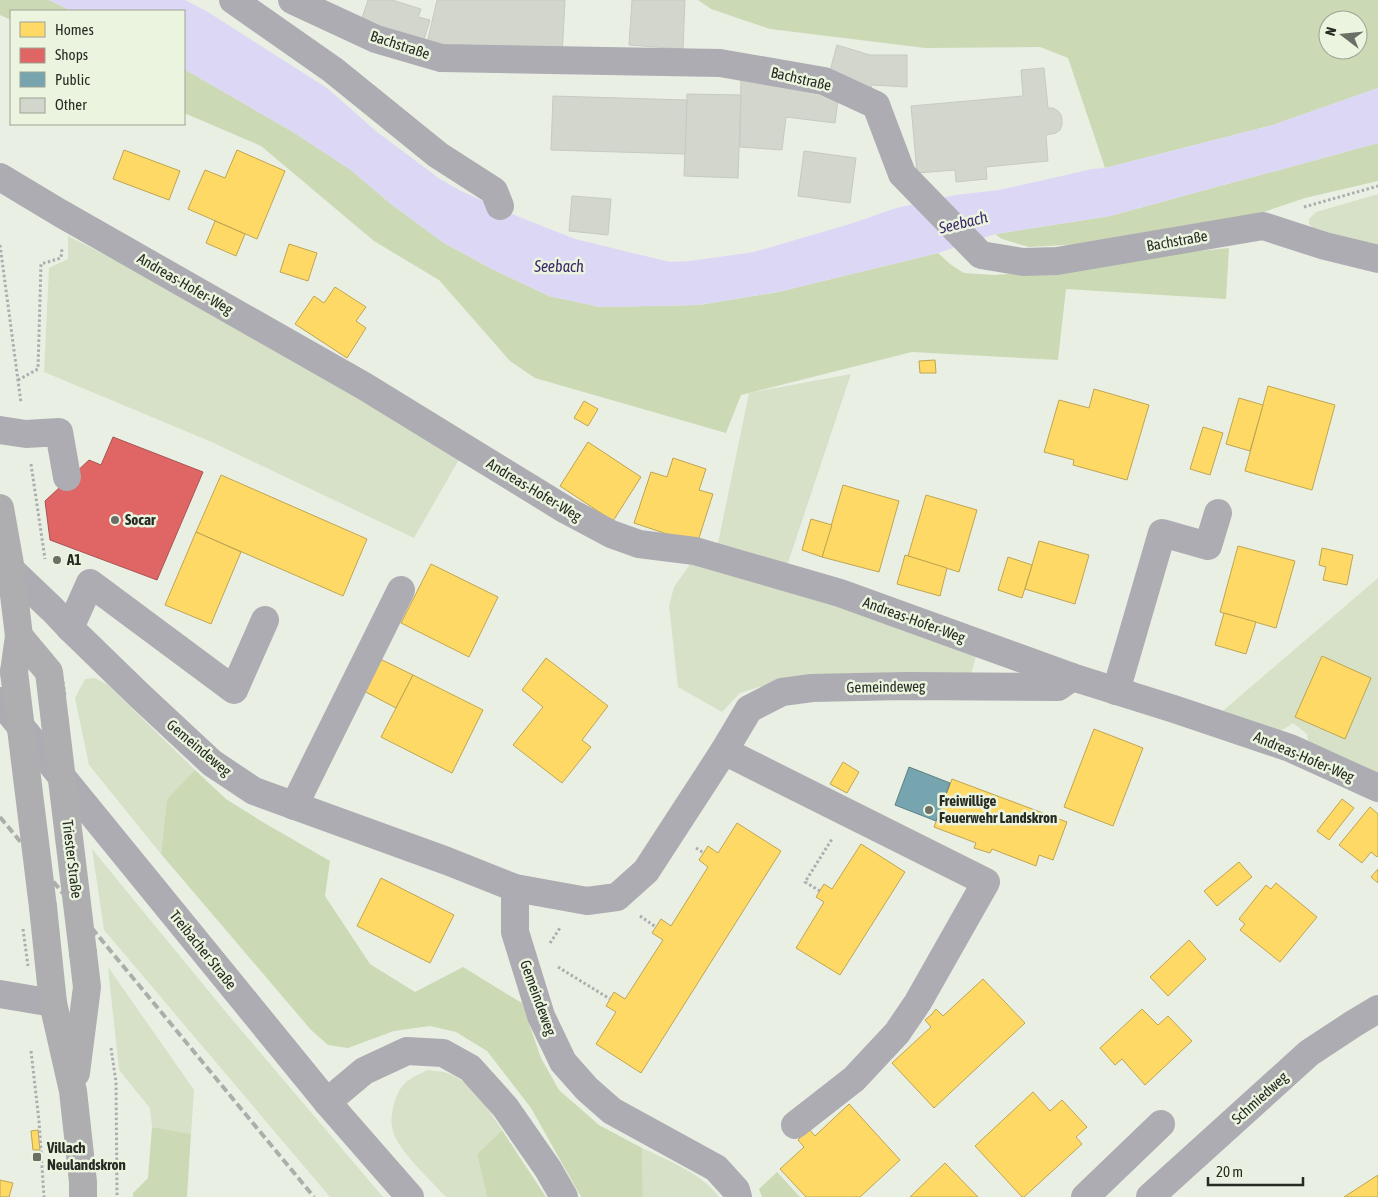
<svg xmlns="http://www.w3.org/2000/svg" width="1378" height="1197" font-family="'Asap Condensed',sans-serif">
<rect width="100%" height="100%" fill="#eaefe4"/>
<g fill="#d6e1c7">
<polygon points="1378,194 1378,245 1315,230 1309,224 1309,219 1316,212"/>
<polygon points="68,236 230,319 461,456 414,538 214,443 44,372 49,268 68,259"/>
<polygon points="851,374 786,569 717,548 749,393"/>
<polygon points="693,560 831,601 977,652 970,678 827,680 759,687 740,693 722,712 678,687 669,606 674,587"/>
<polygon points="1378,578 1378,779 1309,745 1307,734 1293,723 1284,729 1272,732 1218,715"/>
<polygon points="95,678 108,685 195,770 167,799 161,854 89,765 75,698 85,679"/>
<polygon points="92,849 225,1011 383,1197 330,1197 104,930"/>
<polygon points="108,967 194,1090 191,1134 152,1127 150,1108 119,1070"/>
<path d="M 428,1070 C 433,1071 439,1071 444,1072 C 472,1080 487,1108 502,1130 L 477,1154 L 487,1197 L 446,1197 C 432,1181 398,1151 393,1131 C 390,1122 392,1113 394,1104 C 401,1082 408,1079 428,1070 Z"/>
<path d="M 642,1148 C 667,1160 703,1174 719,1197 L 643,1197 Z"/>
</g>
<g fill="#cbdab5" fill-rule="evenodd">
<polygon points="0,0 49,0 72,11 11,11 11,20 0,15"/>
<path d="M 698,0 L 1378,0 L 1378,88 L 1273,125 L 1105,168 L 1068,58 L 1040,47 L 925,48 L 770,29 L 711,9 ZM 1328,20 L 1358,20 L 1358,50 L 1328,50 Z"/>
<polygon points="184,69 293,132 351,170 391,204 444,243 494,270 549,296 600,307 699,305 778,292 938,253 950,264 964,273 995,275 1023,273 1138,257 1229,248 1226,299 1066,289 1058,360 912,352 741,395 726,433 535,378 510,361 439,280 374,241 261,146 184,113"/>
<polygon points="1378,143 1378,181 1305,198 1240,220 1146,232 1083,244 1029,247 1002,239 995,234 1110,216"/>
<polygon points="195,770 226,799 261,821 330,861 325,896 370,964 415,992 463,967 522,1003 541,1058 559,1090 599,1125 642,1148 643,1197 581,1197 531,1108 487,1051 456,1032 430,1026 394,1031 348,1048 328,1045 311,1030 161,854 167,799"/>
<polygon points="152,1127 191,1134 187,1197 133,1197 133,1193 148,1178"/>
<polygon points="502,1130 546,1197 487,1197 477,1154"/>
<polygon points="777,1172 800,1197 762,1197 759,1189"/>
</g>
<polygon fill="#ddd7f6" points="49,0 185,0 208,12 327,88 377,132 440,179 461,191 517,216 575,239 670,262 690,261 754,252 853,223 896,208 955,195 999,190 1092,169 1105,168 1273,125 1378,88 1378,143 1110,216 995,234 938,253 778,292 698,305 600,307 549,296 494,270 444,243 391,204 351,170 293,132 184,69 184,11 72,11"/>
<g fill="#ffd966" stroke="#bea552">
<polygon points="124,150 180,171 169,200 113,179"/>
<polygon points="237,150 285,171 257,239 188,209 205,170 225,178"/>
<polygon points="215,221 245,234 236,256 206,243"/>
<polygon points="289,244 317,253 308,281 280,272"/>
<polygon points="335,287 366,307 356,321 366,328 347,358 295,324 314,296 324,303"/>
<polygon points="935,360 936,373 920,373 919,361"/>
<polygon points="1268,386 1335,405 1312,490 1245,471"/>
<polygon points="1094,389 1149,405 1127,480 1073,465 1074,460 1044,452 1059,400 1089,408"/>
<polygon points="1239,398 1263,405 1250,451 1226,444"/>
<polygon points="584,401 598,409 588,426 574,418"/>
<polygon points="1203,427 1223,433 1210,475 1190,469"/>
<polygon points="588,442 641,477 613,521 560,486"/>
<polygon points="673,458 706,469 699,490 713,494 697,544 634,523 651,472 667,477"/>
<polygon points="221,475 367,539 343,596 196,532"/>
<polygon points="843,485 899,501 879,572 822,557"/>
<polygon points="926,495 977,510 959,572 908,556"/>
<polygon points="811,519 832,525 822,557 802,550"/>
<polygon points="196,532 241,552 211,624 165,605"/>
<polygon points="1039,541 1089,555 1075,604 1025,589"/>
<polygon points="1238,546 1295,561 1276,628 1220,612"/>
<polygon points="1322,548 1353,555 1347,585 1323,580 1326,567 1319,565"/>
<polygon points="905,555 947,568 940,596 897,584"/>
<polygon points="1008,557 1032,565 1022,598 998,590"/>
<polygon points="431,564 498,597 469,657 401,623"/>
<polygon points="1224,613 1256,622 1246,654 1215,645"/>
<polygon points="1322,656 1371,678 1345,739 1295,717"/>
<polygon points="378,658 413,675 396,708 362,690"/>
<polygon points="546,658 608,706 582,740 591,747 562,783 513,745 543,707 522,690"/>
<polygon points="413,675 483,710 452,773 381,737"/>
<polygon points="1094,729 1143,748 1113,826 1064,807"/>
<polygon points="843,762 859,772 847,793 830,784"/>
<polygon points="952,779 1067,822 1053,860 1039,855 1036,866 992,849 990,853 974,848 976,843 934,827"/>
<polygon points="1342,799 1354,808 1329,840 1317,831"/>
<polygon points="1370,807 1378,814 1378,855 1377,857 1371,852 1362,863 1339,845"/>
<polygon points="737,823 781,851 641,1073 596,1044 616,1012 606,1006 614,992 625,999 663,940 652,933 661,919 671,926 708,867 699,860 708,846 718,853"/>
<polygon points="861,844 905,872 840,975 796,948 824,902 816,897 824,884 832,889"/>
<polygon points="1239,862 1252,877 1217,906 1204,891"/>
<polygon points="1378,869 1378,883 1371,877"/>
<polygon points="381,878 454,915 430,963 357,926"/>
<polygon points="1276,883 1317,917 1280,962 1240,930 1245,924 1239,919 1266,885 1271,889"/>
<polygon points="1189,940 1206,959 1168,996 1150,977"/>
<polygon points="983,979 1025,1023 934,1108 892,1063 931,1027 925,1020 931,1015 936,1009 943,1016"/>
<polygon points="1142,1009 1158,1025 1168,1016 1192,1041 1145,1085 1122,1059 1115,1065 1100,1048"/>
<polygon points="1033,1092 1050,1111 1062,1100 1087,1127 1076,1137 1082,1144 1024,1197 1022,1197 975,1146"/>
<polygon points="849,1104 900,1160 860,1197 806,1197 780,1169 804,1147 798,1140 803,1134 809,1129 815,1136"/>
<polygon points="38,1130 40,1150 33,1150 31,1131"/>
<polygon points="945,1163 978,1197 910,1197"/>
<polygon points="1378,1175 1378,1197 1344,1197"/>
<polygon points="0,1180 13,1183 9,1197 0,1197"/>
</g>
<polygon fill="#e06666" stroke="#a85452" points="113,437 203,472 157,580 50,540 45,501 89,460 101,465"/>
<polygon fill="#76a5af" stroke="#5e8085" points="909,767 950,783 936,821 895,805"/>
<g fill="#d2d6cd" stroke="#c7cac2">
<polygon points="368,0 392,0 421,9 418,17 430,20 423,43 360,24"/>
<polygon points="437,0 565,0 562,56 427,43"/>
<polygon points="632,0 685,0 683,49 629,45"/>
<polygon points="837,45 870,55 907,55 907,87 872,85 870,92 828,78"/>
<polygon points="1044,68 1048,108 1053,108 1058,111 1061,115 1062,120 1062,125 1060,130 1056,133 1046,135 1048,161 986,167 987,179 956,182 955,170 917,173 911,106 1023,96 1021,70"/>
<polygon points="741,75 839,92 835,123 786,117 782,150 740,147"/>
<polygon points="687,94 741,95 738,178 684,176"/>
<polygon points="553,96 687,100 685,154 551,150"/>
<polygon points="804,151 856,158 850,203 798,196"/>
<polygon points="572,196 611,199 608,235 569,231"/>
</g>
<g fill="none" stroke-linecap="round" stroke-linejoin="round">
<g stroke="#acadae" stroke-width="3" stroke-dasharray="2.5 2.5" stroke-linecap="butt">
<polyline points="1304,207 1378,186"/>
<polyline points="0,245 21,403"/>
<polyline points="18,380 38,369 41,264 61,258 62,248"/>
<polyline points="31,464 45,559"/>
<polyline points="696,848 704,853"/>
<polyline points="820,891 805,882 832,839"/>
<polyline points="640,916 656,927"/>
<polyline points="550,943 560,928"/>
<polyline points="558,967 610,999"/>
<polyline points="111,1048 116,1082 117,1197"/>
<polyline points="31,1051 39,1121 44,1197"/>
</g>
<g stroke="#adacb2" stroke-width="28">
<polyline points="233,0 333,70 438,155 494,191 500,206"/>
<polyline points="292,0 376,39 441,58 720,63 824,81 876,105 902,174 981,255 1023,262 1057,261 1263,226 1325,246 1378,259"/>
<polyline points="0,177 60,213 364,386 566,510 611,534 639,544 695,551 840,593 1072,677 1174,709 1290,748 1378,788"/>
<polyline points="0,430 26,434 59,432 67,477"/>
<polyline points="11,570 53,610 70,628 139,695 212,763 254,791 447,861 515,888 587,901 617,897 646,871 724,751 749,709 782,692 812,688 905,686 1058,687 1072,677"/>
<polyline points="70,628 90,583 234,690 265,620"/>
<polyline points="1116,691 1162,533 1208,546 1218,513"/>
<polyline points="0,701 327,1102 410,1197"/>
<polyline points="724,751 986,882 918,1002 897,1033 854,1079 795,1125"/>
<polyline points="294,806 401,590"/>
<polyline points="515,888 515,932 541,1016 563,1062 587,1089 612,1111 716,1168 736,1190 738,1197"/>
<polyline points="0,994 53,1003"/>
<polyline points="327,1102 364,1071 407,1051 443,1053 470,1068 505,1107 548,1169 564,1197"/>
<polyline points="1085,1197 1161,1124"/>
<polyline points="1150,1197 1309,1053 1353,1024 1378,1009"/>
</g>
<g stroke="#aeaeb1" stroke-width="28">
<polyline points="0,508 11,570 19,636 14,672"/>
<polyline points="19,636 49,672 55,722"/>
<polyline points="43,907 53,1003 73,1091 83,1182 83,1197"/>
<polyline points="76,1073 87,987 83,953"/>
</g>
<polyline stroke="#abaeab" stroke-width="4" stroke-dasharray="8 4" stroke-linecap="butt" points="0,817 314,1197"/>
<g stroke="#acadae" stroke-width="3" stroke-dasharray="2.5 2.5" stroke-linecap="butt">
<polyline points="63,682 65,695"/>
<polyline points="23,929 28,966"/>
</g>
<g stroke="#aeaeb1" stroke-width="28">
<polyline points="14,672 43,907"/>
<polyline points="55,722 83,953"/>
</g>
</g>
<g fill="#6b7067" stroke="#ebf4df" stroke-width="2">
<circle cx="115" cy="520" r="5"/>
<circle cx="57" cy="560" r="5"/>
<circle cx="929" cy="810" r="5"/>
<rect x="32" y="1152" width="10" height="10" rx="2.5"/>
</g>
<g text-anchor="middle" stroke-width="5" stroke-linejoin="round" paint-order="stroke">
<g font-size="15" fill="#272b23" stroke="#ebf4df">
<text transform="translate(400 45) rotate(18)" y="5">Bachstraße</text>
<text transform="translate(801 79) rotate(13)" y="5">Bachstraße</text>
<text transform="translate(1177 241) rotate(-10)" y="5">Bachstraße</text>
<text transform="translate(185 284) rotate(30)" y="5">Andreas-Hofer-Weg</text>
<text transform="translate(534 490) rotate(31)" y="5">Andreas-Hofer-Weg</text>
<text transform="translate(914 620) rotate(20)" y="5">Andreas-Hofer-Weg</text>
<text transform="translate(886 687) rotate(-1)" y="5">Gemeindeweg</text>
<text transform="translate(199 748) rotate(40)" y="5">Gemeindeweg</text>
<text transform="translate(1304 757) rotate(23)" y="5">Andreas-Hofer-Weg</text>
<text transform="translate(72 859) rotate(83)" y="5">Triester Straße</text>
<text transform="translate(203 950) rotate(51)" y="5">Treibacher Straße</text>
<text transform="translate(538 998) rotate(70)" y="5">Gemeindeweg</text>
<text transform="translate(1260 1098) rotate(-42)" y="5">Schmiedweg</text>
</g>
<g font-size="15" font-weight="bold" fill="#272b23" stroke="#ebf4df" text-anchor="start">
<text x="125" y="525">Socar</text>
<text x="67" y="565">A1</text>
<text x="939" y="806">Freiwillige<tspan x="939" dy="17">Feuerwehr Landskron</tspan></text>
<text x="47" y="1153">Villach<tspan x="47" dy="17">Neulandskron</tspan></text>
</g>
<g font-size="16" font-style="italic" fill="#3c276a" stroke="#ebf4df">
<text transform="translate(963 222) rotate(-14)" y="6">Seebach</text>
<text x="559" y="272">Seebach</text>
</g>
</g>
<rect x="10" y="10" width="175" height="115" fill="#ebf4df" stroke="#9da494"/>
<rect x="20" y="22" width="25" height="15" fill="#ffd966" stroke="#9da494"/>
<text x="55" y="35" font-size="15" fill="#272b23">Homes</text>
<rect x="20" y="48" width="25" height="15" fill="#e06666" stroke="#9da494"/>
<text x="55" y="60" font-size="15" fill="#272b23">Shops</text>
<rect x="20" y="72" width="25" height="15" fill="#76a5af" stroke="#9da494"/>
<text x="55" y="85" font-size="15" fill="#272b23">Public</text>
<rect x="20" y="98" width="25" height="15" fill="#d2d6cd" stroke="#9da494"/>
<text x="55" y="110" font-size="15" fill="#272b23">Other</text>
<g transform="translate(1343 35) rotate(286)"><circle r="24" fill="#ebf4df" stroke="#9da494"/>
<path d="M0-4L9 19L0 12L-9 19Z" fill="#6b7067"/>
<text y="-8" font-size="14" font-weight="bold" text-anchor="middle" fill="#272b23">N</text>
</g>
<path d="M1208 1177v8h95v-8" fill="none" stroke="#272b23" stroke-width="2.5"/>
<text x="1216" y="1177" font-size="15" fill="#272b23" stroke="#ebf4df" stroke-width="4" paint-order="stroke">20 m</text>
</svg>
